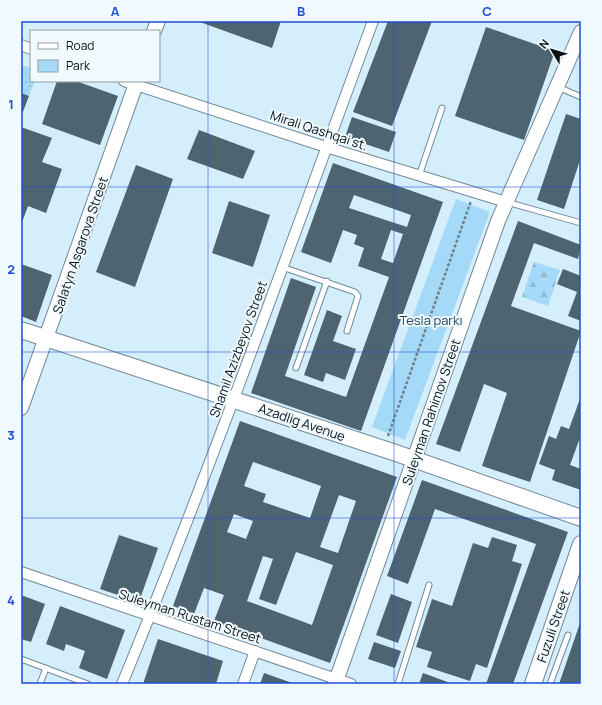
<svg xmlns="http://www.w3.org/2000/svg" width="602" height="705" font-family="Manrope,sans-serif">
<defs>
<pattern id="grass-dots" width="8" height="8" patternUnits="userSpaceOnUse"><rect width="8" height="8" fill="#a4daf7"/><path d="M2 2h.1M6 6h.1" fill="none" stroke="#8cbad3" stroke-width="1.8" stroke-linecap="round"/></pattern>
<pattern id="forest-firs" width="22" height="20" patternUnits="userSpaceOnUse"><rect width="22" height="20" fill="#a4daf7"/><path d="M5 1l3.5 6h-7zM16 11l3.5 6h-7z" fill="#8cbad3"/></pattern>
</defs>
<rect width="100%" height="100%" fill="#d5eefc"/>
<polygon fill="url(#grass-dots)" points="21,65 31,68 31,81 35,81 29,96 21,93"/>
<polygon fill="url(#forest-firs)" points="534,262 560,270 548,306 522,297"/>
<polygon fill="#a4daf7" points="456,199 490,212 405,440 372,427"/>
<g fill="#4e6470" fill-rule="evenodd">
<polygon points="197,21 281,21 272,48"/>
<polygon points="388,21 432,21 392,126 353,112"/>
<polygon points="486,27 555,51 524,140 455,116"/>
<polygon points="57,81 76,81 118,96 100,145 42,124"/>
<polygon points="21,93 29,96 21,117"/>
<polygon points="566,114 581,119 581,157 564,209 537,200"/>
<polygon points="352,117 396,132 389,152 345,137"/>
<polygon points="21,127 52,138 42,162 62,169 46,213 28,206 21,225"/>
<polygon points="199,130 255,151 243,179 187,159"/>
<path d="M 333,163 L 443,202 L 361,431 L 251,393 L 291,278 L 316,287 L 285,376 L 346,397 L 389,277 L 358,266 L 364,248 L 354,244 L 357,235 L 343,230 L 331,263 L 301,252 ZM 354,195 L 411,215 L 407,227 L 349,208 ZM 391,230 L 403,234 L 393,263 L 381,259 Z"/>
<polygon points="136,165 173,179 135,287 96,272"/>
<polygon points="229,201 270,215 253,267 212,253"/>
<polygon points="518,221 581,245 578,259 534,243 511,306 581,331 530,482 482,466 507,393 484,384 460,452 436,444"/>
<polygon points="21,264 52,275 36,322 21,316"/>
<polygon points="563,269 581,276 581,321 568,316 577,292 557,284"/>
<polygon points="327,310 342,316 333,341 356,349 345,380 326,373 323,382 304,375"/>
<polygon points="581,396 581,435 570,465 581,469 581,490 552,480 555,470 539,464 549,436 556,439 561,426 569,429"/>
<path d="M 240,421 L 397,477 L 330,663 L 214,621 L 224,595 L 204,588 L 194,614 L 173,606 ZM 253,462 L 321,486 L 310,518 L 263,502 L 266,494 L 244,486 ZM 339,495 L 356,501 L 338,553 L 320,547 ZM 234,514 L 253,521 L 246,539 L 227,532 ZM 296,552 L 333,565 L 312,625 L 247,601 L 263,556 L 273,559 L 259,599 L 276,605 Z"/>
<polygon points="422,480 568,532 513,684 486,684 536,544 435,509 408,584 387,576"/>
<polygon points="119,535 158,548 139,602 100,589"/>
<polygon points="492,537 517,545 512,561 522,564 487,668 476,664 470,681 427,667 432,652 416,647 432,599 452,606 473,543 488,548"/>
<polygon points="391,594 412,602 398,643 376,635"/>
<polygon points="21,595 45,604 31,642 21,639"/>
<polygon points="60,606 125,630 107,679 79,668 85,651 66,644 64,651 46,644"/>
<polygon points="581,620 581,684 559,684"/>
<polygon points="158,639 223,661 216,684 143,684"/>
<polygon points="374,642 401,651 395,668 368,659"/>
<polygon points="264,673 295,684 260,684"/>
<polygon points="423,673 453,684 419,684"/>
</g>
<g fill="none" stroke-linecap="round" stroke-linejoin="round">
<g stroke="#738a97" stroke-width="7">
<g id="service">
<polyline points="558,87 581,97"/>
<polyline points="419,176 442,108"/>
<polyline points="507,202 581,223"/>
<polyline points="282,267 355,292 358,296 347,331"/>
<polyline points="296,368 327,281"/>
<polyline points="21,659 88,684"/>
<polyline points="40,684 46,668"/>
<polyline points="398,684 429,585"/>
<polyline points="550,684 568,635"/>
</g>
</g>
<g stroke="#738a97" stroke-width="12">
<g id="minor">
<polyline points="21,45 31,49"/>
<polyline points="124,81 326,147 506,202"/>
<polyline points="21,572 351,684"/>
<path d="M 122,684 C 212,466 291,243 373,21"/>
<polyline points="243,684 255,651"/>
</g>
</g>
<g stroke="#738a97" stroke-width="16">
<g id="secondary">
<polyline points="154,31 158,21"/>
<polyline points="21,408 137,81"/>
<polyline points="335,684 498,221 581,32"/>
</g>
</g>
<g stroke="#738a97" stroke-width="18">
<g id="primary">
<polyline points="21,330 396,453 581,518"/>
<polyline points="533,684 581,544"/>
</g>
</g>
<polyline stroke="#6f8089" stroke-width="2.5" stroke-dasharray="3 2" stroke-linecap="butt" points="388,436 471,201"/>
<use href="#service" stroke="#fff" stroke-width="5"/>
<use href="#minor" stroke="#fff" stroke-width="10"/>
<use href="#secondary" stroke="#fff" stroke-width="14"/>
<use href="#primary" stroke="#fff" stroke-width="16"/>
</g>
<path fill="none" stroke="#1d4ed8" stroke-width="1" stroke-opacity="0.55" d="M 208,21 L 208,684M 394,21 L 394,684M 21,187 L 581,187M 21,352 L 581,352M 21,518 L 581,518"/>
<g text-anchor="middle" stroke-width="4" stroke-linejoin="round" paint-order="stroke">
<g font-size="13" fill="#091216" stroke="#eff9fe">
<text transform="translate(319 130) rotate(18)" y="5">Mirali Qashqai st.</text>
<text transform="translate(80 245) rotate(-71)" y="5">Salatyn Asgarova Street</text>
<text transform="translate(238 349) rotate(-70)" y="5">Shamil Azizbeyov Street</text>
<text transform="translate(431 412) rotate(-71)" y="5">Suleyman Rahimov Street</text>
<text transform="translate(302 422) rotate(19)" y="5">Azadlig Avenue</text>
<text transform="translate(190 616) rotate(18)" y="5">Suleyman Rustam Street</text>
<text transform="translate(553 626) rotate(-71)" y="5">Fuzuli Street</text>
</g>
<g font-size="13" fill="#234a5e" stroke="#eff9fe">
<text x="431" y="325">Tesla parkı</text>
</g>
</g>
<rect width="602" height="705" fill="none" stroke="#eff9fe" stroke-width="44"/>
<rect x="30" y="30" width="130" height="52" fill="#eff9fe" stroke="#939da1"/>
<rect x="38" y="43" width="20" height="6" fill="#ffffff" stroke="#939da1"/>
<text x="66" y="50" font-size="12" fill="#091216">Road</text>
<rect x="38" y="60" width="20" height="12" fill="#a4daf7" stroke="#939da1"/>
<text x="66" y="70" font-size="12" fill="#091216">Park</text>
<g transform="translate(552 50) rotate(308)" stroke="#eff9fe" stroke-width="3" paint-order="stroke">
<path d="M0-3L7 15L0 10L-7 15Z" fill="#091216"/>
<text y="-6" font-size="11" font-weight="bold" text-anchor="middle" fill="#091216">N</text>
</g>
<rect x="22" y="22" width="558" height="661" fill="none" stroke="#1d4ed8" stroke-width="1.5"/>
<g font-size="13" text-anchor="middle" font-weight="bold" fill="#1d4ed8">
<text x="115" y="16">A</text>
<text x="301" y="16">B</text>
<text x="487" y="16">C</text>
<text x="11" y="109">1</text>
<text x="11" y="274">2</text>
<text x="11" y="440">3</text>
<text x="11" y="605">4</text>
</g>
</svg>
